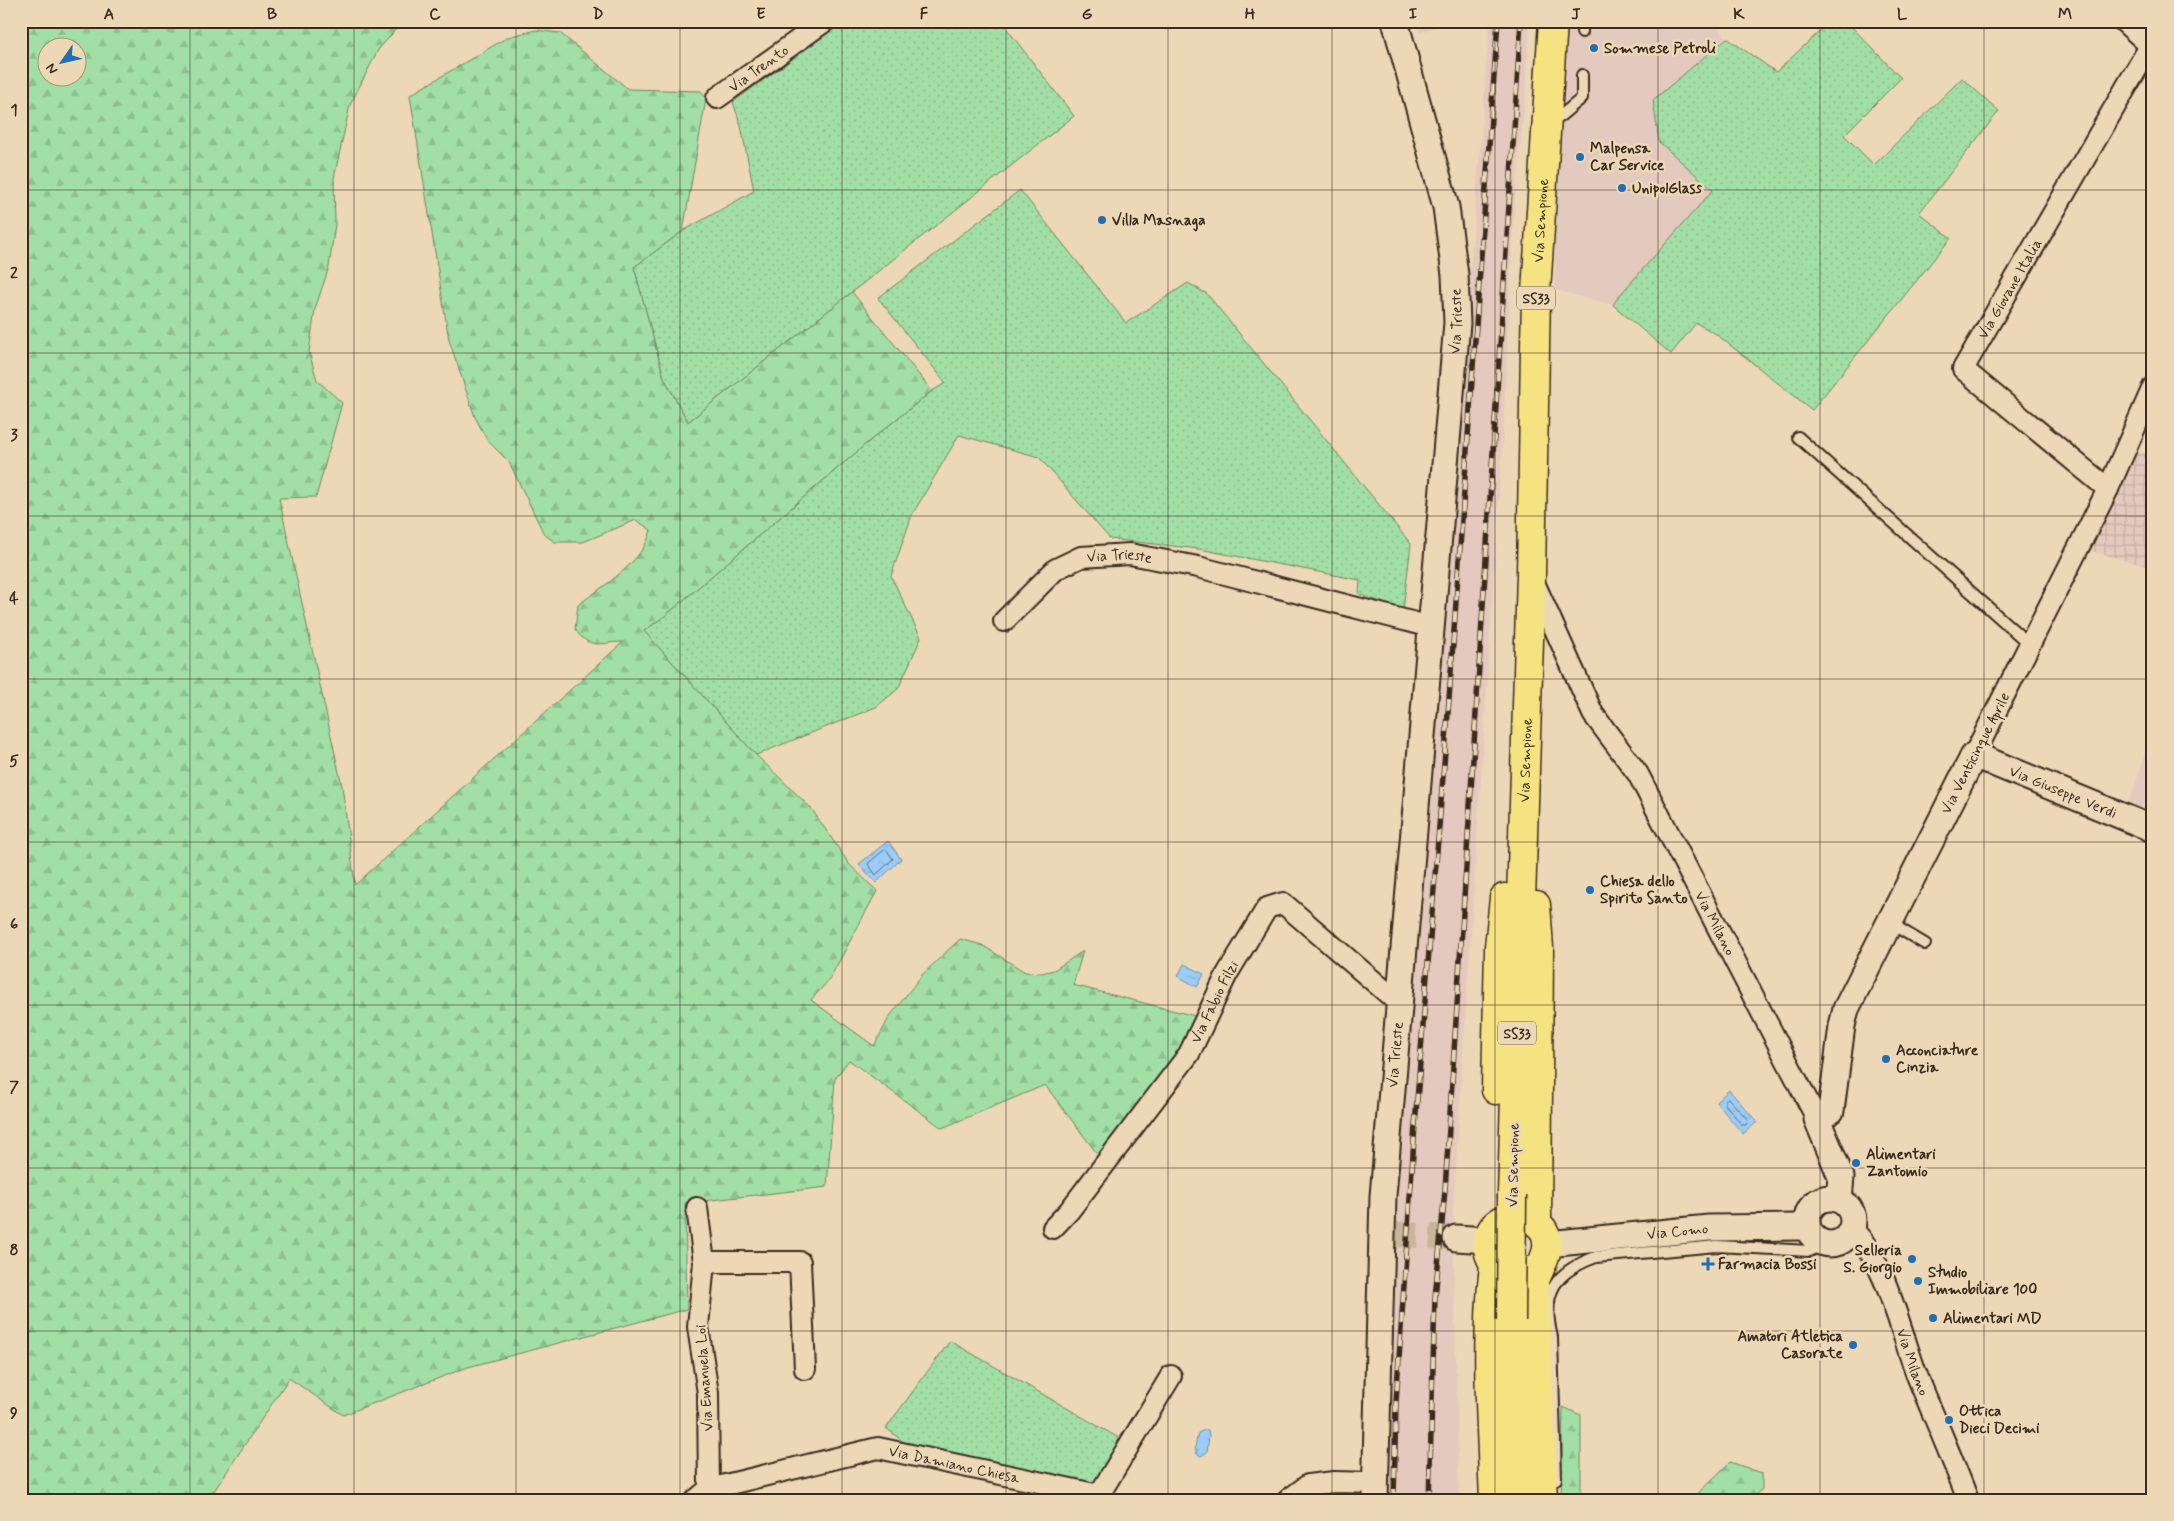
<svg xmlns="http://www.w3.org/2000/svg" width="2174" height="1521" font-family="Mynerve,sans-serif">
<defs>
<pattern id="industrial-grid" width="8" height="8" patternUnits="userSpaceOnUse" patternTransform="scale(1.25)"><rect width="8" height="8" fill="#e4cabe"/><path d="M0 4h8M4 0v8" fill="none" stroke="#c4aea3"/></pattern>
<pattern id="grass-dots" width="8" height="8" patternUnits="userSpaceOnUse" patternTransform="scale(1.25)"><rect width="8" height="8" fill="#a2dfa6"/><path d="M2 2h.1M6 6h.1" fill="none" stroke="#8cc08e" stroke-width="1.8" stroke-linecap="round"/></pattern>
<pattern id="forest-firs" width="22" height="20" patternUnits="userSpaceOnUse" patternTransform="scale(1.25)"><rect width="22" height="20" fill="#a2dfa6"/><path d="M5 1l3.5 6h-7zM16 11l3.5 6h-7z" fill="#8cc08e"/></pattern>
<pattern id="water-ripples" width="26" height="14" patternUnits="userSpaceOnUse" patternTransform="scale(1.25)"><rect width="26" height="14" fill="#9bcdf8"/><path d="M2 4q2-2 4 0t4 0M15 11q2-2 4 0t4 0" fill="none" stroke="#86b0d4"/></pattern>
</defs>
<rect width="100%" height="100%" fill="#ecd8b6"/>
<filter id="ink" filterUnits="userSpaceOnUse"><feTurbulence type="fractalNoise" baseFrequency=".02" numOctaves="2"/><feDisplacementMap in="SourceGraphic" scale="10" xChannelSelector="R" yChannelSelector="G"/><feConvolveMatrix kernelMatrix="1 2 1 2 8 2 1 2 1" color-interpolation-filters="sRGB"/></filter>
<g filter="url(#ink)">
<g fill="#e4cabe">
<polygon points="1416,21 1453,21 1419,33"/>
<polygon points="1490,21 1530,21 1526,88 1514,211 1503,435 1453,1211 1459,1500 1386,1500 1394,1265 1404,1061 1427,849 1443,614"/>
<polygon points="1564,21 1714,21 1727,38 1653,101 1659,142 1713,190 1619,296 1613,305 1555,290 1555,138"/>
<polygon points="2153,728 2153,811 2129,803"/>
</g>
<polygon fill="url(#industrial-grid)" points="2136,450 2153,456 2153,568 2087,550"/>
<g fill="url(#grass-dots)" stroke="#6e8462">
<polygon points="845,21 1001,21 1074,116 688,422 664,378 634,267 683,231 754,191 741,126 733,102"/>
<polygon points="1831,21 1846,21 1901,78 1844,135 1874,165 1962,78 1999,111 1919,213 1951,238 1812,410 1716,334 1696,323 1671,354 1613,305 1619,296 1713,190 1659,142 1653,100 1727,38 1776,72"/>
<polygon points="1020,190 1126,323 1188,283 1207,294 1411,544 1403,610 1359,594 1360,580 1199,549 1110,539 1039,457 959,435 912,515 891,576 921,638 898,689 876,707 756,755 644,631 666,615 873,438 932,391 946,383 878,298"/>
<polygon points="950,1341 1124,1441 1096,1481 1081,1484 910,1447 886,1428"/>
</g>
<g fill="url(#forest-firs)" stroke="#6e8462" fill-rule="evenodd">
<path d="M 21,21 L 403,21 L 378,50 L 350,105 L 334,178 L 335,224 L 329,267 L 315,309 L 309,352 L 317,380 L 342,403 L 316,497 L 279,498 L 342,786 L 355,885 L 623,642 C 602,642 589,651 575,629 L 578,605 C 604,585 643,563 651,530 L 636,520 L 583,542 L 555,542 L 544,534 L 509,462 L 487,440 L 475,417 L 449,340 L 410,95 L 508,37 L 536,30 L 560,33 L 628,89 L 701,91 L 706,99 L 683,231 L 634,267 L 664,378 L 688,422 L 852,292 L 932,391 L 873,438 L 666,615 L 644,631 L 756,755 L 811,808 L 849,864 L 877,891 L 829,980 L 811,1000 L 874,1046 L 890,1016 L 922,975 L 960,939 L 982,945 L 1025,972 L 1042,973 L 1054,970 L 1083,951 L 1073,985 L 1199,1017 L 1158,1082 L 1099,1156 L 1045,1085 L 942,1128 L 849,1060 L 835,1078 L 827,1187 L 685,1203 L 687,1309 L 468,1367 L 343,1415 L 289,1378 L 214,1491 L 226,1500 L 21,1500 ZM 48,48 L 78,48 L 78,78 L 48,78 Z"/>
<polygon points="1563,1407 1581,1415 1581,1500 1561,1500"/>
<polygon points="1730,1462 1762,1473 1762,1489 1750,1500 1691,1500"/>
</g>
<g fill="url(#water-ripples)" stroke="#758ca1">
<polygon points="888,841 901,859 876,883 859,864"/>
<polygon points="1184,964 1204,974 1197,987 1178,976"/>
<polygon points="1729,1090 1757,1122 1743,1134 1716,1102"/>
<polygon points="1204,1430 1208,1430 1209,1436 1207,1452 1201,1456 1197,1454 1195,1447 1198,1433"/>
</g>
<g fill="none" stroke-linecap="round" stroke-linejoin="round">
<g stroke="#616b75" stroke-width="1">
<polygon points="886,849 893,859 876,875 868,864"/>
<polygon points="1728,1098 1748,1120 1746,1125 1742,1125 1725,1104 1725,1101"/>
</g>
<polyline stroke="#c9b598" stroke-width="25" stroke-dasharray="25 12" stroke-linecap="butt" points="1393,1234 1456,1238"/>
<g stroke="#3b2a1e" stroke-width="14">
<g id="service">
<polyline points="1582,21 1582,32"/>
<polyline points="1551,124 1582,98 1582,75"/>
<polyline points="1798,437 2029,644"/>
<polyline points="1890,923 1925,944"/>
<path d="M 1556,1479 L 1552,1337 C 1541,1293 1554,1272 1596,1257 L 1717,1246 L 1810,1251 L 1823,1243"/>
</g>
</g>
<g stroke="#3b2a1e" stroke-width="24">
<g id="minor">
<polyline points="2123,21 2153,48"/>
<path id="s1" d="M 717,98 L 825,21"/>
<path id="s2" d="M 2108,489 L 1963,369 L 2150,46"/>
<path id="s3" d="M 1532,578 L 1593,714 L 1638,774 L 1817,1119"/>
<path id="s4" d="M 1004,621 L 1056,569 L 1081,557 L 1130,554 L 1198,567 L 1431,627"/>
<polyline points="1974,755 2108,489 2153,387"/>
<polyline points="697,1208 704,1262"/>
<path id="s5" d="M 1053,1228 L 1069,1211 L 1189,1054 L 1227,974 L 1267,908 L 1283,903 L 1400,1004"/>
<path id="s6" d="M 1851,1228 C 1885,1259 1900,1329 1916,1373 C 1933,1415 1952,1457 1968,1500"/>
<polyline points="709,1489 708,1393 698,1327 704,1262 800,1262 805,1369"/>
<polyline points="1099,1495 1171,1376"/>
<path id="s7" d="M 696,1500 L 709,1489 L 878,1448 L 1099,1495 L 1100,1500"/>
<polyline points="1288,1500 1308,1485 1334,1482 1375,1483"/>
</g>
</g>
<g stroke="#3b2a1e" stroke-width="29">
<g id="tertiary">
<circle cx="1830" cy="1221" r="23"/>
<path id="s8" d="M 1839,1200 L 1841,1177 L 1817,1119 L 1831,1111 L 1842,1026 L 1846,1009 L 1974,755 L 2153,829"/>
<polyline points="1456,1238 1488,1240"/>
<path id="s9" d="M 1548,1244 L 1709,1228 L 1807,1227"/>
<path id="s10" d="M 1375,1500 L 1383,1196 L 1457,323 L 1455,275 L 1446,207 L 1395,21"/>
</g>
</g>
<g stroke="#3b2a1e" stroke-width="31">
<g id="primary">
<polyline points="1536,905 1539,948 1537,1222"/>
<polyline points="1496,1090 1499,947 1504,898"/>
<path id="s11" d="M 1512,1195 L 1531,575 L 1536,292 L 1553,21"/>
<path d="M 1494,1265 C 1485,1342 1491,1422 1494,1500"/>
<path d="M 1539,1267 C 1492,1297 1470,1232 1505,1219 C 1524,1211 1550,1224 1547,1247 C 1546,1259 1538,1271 1534,1283 L 1543,1500"/>
<polyline points="1511,1321 1520,1500"/>
</g>
</g>
<use href="#service" stroke="#ecd8b6" stroke-width="10"/>
<use href="#minor" stroke="#ecd8b6" stroke-width="20"/>
<use href="#tertiary" stroke="#ecd8b6" stroke-width="25"/>
<use href="#primary" stroke="#f5e382" stroke-width="28"/>
<g stroke="#3b2a1e" stroke-width="5.5">
<g id="rail">
<polyline points="1394,1500 1396,1402 1415,1125 1447,727 1498,21"/>
<polyline points="1429,1500 1435,1298 1445,1190 1521,21"/>
</g>
</g>
<use href="#rail" stroke="#ecd8b6" stroke-width="4" stroke-dasharray="11" stroke-linecap="butt"/>
<g stroke="#3b2a1e" stroke-width="31" stroke-linecap="butt">
<polyline id="primary-bridge" points="1511,1321 1512,1195"/>
</g>
<use href="#primary-bridge" stroke="#f5e382" stroke-width="28"/>
</g>
</g>
<path fill="none" stroke="#3b2a1e" stroke-width="1" stroke-opacity="0.55" d="M 190,21 L 190,1500M 354,21 L 354,1500M 516,21 L 516,1500M 680,21 L 680,1500M 842,21 L 842,1500M 1006,21 L 1006,1500M 1168,21 L 1168,1500M 1332,21 L 1332,1500M 1495,21 L 1495,1500M 1658,21 L 1658,1500M 1820,21 L 1820,1500M 1984,21 L 1984,1500M 21,190 L 2153,190M 21,353 L 2153,353M 21,516 L 2153,516M 21,679 L 2153,679M 21,842 L 2153,842M 21,1005 L 2153,1005M 21,1168 L 2153,1168M 21,1331 L 2153,1331"/>
<g fill="#1f6fb2" stroke="#ecd8b6" stroke-width="2">
<circle cx="1594" cy="48" r="5"/>
<circle cx="1580" cy="157" r="5"/>
<circle cx="1622" cy="188" r="5"/>
<circle cx="1102" cy="220" r="5"/>
<circle cx="1590" cy="890" r="5"/>
<circle cx="1886" cy="1059" r="5"/>
<circle cx="1856" cy="1163" r="5"/>
<circle cx="1912" cy="1259" r="5"/>
<path d="M1705.5 1256.5h5v5h5v5h-5v5h-5v-5h-5v-5h5z"/>
<circle cx="1918" cy="1281" r="5"/>
<circle cx="1933" cy="1318" r="5"/>
<circle cx="1853" cy="1345" r="5"/>
<circle cx="1949" cy="1420" r="5"/>
</g>
<g text-anchor="middle" stroke-width="5" stroke-linejoin="round" paint-order="stroke">
<g fill="#ecd8b6" stroke="#705e4c" stroke-width="1">
<rect x="1517" y="286.5" width="38" height="23" rx="4"/>
<rect x="1498" y="1021.5" width="38" height="23" rx="4"/>
</g>
<g font-size="14" font-weight="bold" fill="#3b2a1e">
<text x="1536" y="303">SS33</text>
<text x="1517" y="1038">SS33</text>
</g>
<g font-size="15" font-weight="bold" fill="#3b2a1e" stroke="#ecd8b6" text-anchor="start">
<text x="1604" y="53">Sommese Petroli</text>
<text x="1590" y="153">Malpensa<tspan x="1590" dy="17">Car Service</tspan></text>
<text x="1632" y="193">UnipolGlass</text>
<text x="1112" y="225">Villa Masnaga</text>
<text x="1600" y="886">Chiesa dello<tspan x="1600" dy="17">Spirito Santo</tspan></text>
<text x="1896" y="1055">Acconciature<tspan x="1896" dy="17">Cinzia</tspan></text>
<text x="1866" y="1159">Alimentari<tspan x="1866" dy="17">Zantomio</tspan></text>
<text x="1902" y="1255" text-anchor="end">Selleria<tspan x="1902" dy="17">S. Giorgio</tspan></text>
<text x="1718" y="1269">Farmacia Bossi</text>
<text x="1928" y="1277">Studio<tspan x="1928" dy="17">Immobiliare 100</tspan></text>
<text x="1943" y="1323">Alimentari MD</text>
<text x="1843" y="1341" text-anchor="end">Amatori Atletica<tspan x="1843" dy="17">Casorate</tspan></text>
<text x="1959" y="1416">Ottica<tspan x="1959" dy="17">Dieci Decimi</tspan></text>
</g>
<g font-size="15" fill="#3b2a1e" stroke="#ecd8b6">
<text dy="5" stroke="none"><textPath href="#s1" startOffset="51">Via Trento</textPath></text>
<text dy="5" stroke="none"><textPath href="#s11" startOffset="975">Via Sempione</textPath></text>
<text dy="5" stroke="none"><textPath href="#s2" startOffset="281">Via Giovane Italia</textPath></text>
<text dy="5" stroke="none"><textPath href="#s10" startOffset="1182">Via Trieste</textPath></text>
<text dy="5" stroke="none"><textPath href="#s4" startOffset="140">Via Trieste</textPath></text>
<text transform="translate(1975 753) rotate(-63)" y="5">Via Venticinque Aprile</text>
<text dy="5" stroke="none"><textPath href="#s11" startOffset="435">Via Sempione</textPath></text>
<text dy="5" stroke="none"><textPath href="#s8" startOffset="586">Via Giuseppe Verdi</textPath></text>
<text dy="5" stroke="none"><textPath href="#s3" startOffset="392">Via Milano</textPath></text>
<text dy="5" stroke="none"><textPath href="#s5" startOffset="279">Via Fabio Filzi</textPath></text>
<text dy="5" stroke="none"><textPath href="#s10" startOffset="446">Via Trieste</textPath></text>
<text transform="translate(1513 1165) rotate(-89)" y="5">Via Sempione</text>
<text dy="5" stroke="none"><textPath href="#s9" startOffset="130">Via Como</textPath></text>
<text dy="5" stroke="none"><textPath href="#s6" startOffset="149">Via Milano</textPath></text>
<text transform="translate(704 1378) rotate(-94)" y="5">Via Emanuela Loi</text>
<text dy="5" stroke="none"><textPath href="#s7" startOffset="269">Via Damiano Chiesa</textPath></text>
</g>
</g>
<rect width="2174" height="1521" fill="none" stroke="#ecd8b6" stroke-width="55"/>
<g transform="translate(62 62) rotate(236)"><circle r="24" fill="#ecd8b6" stroke="#a59279"/>
<path d="M0-4L9 19L0 12L-9 19Z" fill="#1f6fb2"/>
<text y="-8" font-size="14" font-weight="bold" text-anchor="middle" fill="#3b2a1e">N</text>
</g>
<rect x="28" y="28" width="2118" height="1466" fill="none" stroke="#3b2a1e" stroke-width="2"/>
<g font-size="16" text-anchor="middle" font-weight="bold" fill="#3b2a1e">
<text x="109" y="19">A</text>
<text x="272" y="19">B</text>
<text x="435" y="19">C</text>
<text x="598" y="19">D</text>
<text x="761" y="19">E</text>
<text x="924" y="19">F</text>
<text x="1087" y="19">G</text>
<text x="1250" y="19">H</text>
<text x="1413" y="19">I</text>
<text x="1576" y="19">J</text>
<text x="1739" y="19">K</text>
<text x="1902" y="19">L</text>
<text x="2065" y="19">M</text>
<text x="14" y="115">1</text>
<text x="14" y="278">2</text>
<text x="14" y="440">3</text>
<text x="14" y="603">4</text>
<text x="14" y="766">5</text>
<text x="14" y="929">6</text>
<text x="14" y="1092">7</text>
<text x="14" y="1255">8</text>
<text x="14" y="1418">9</text>
</g>
</svg>
